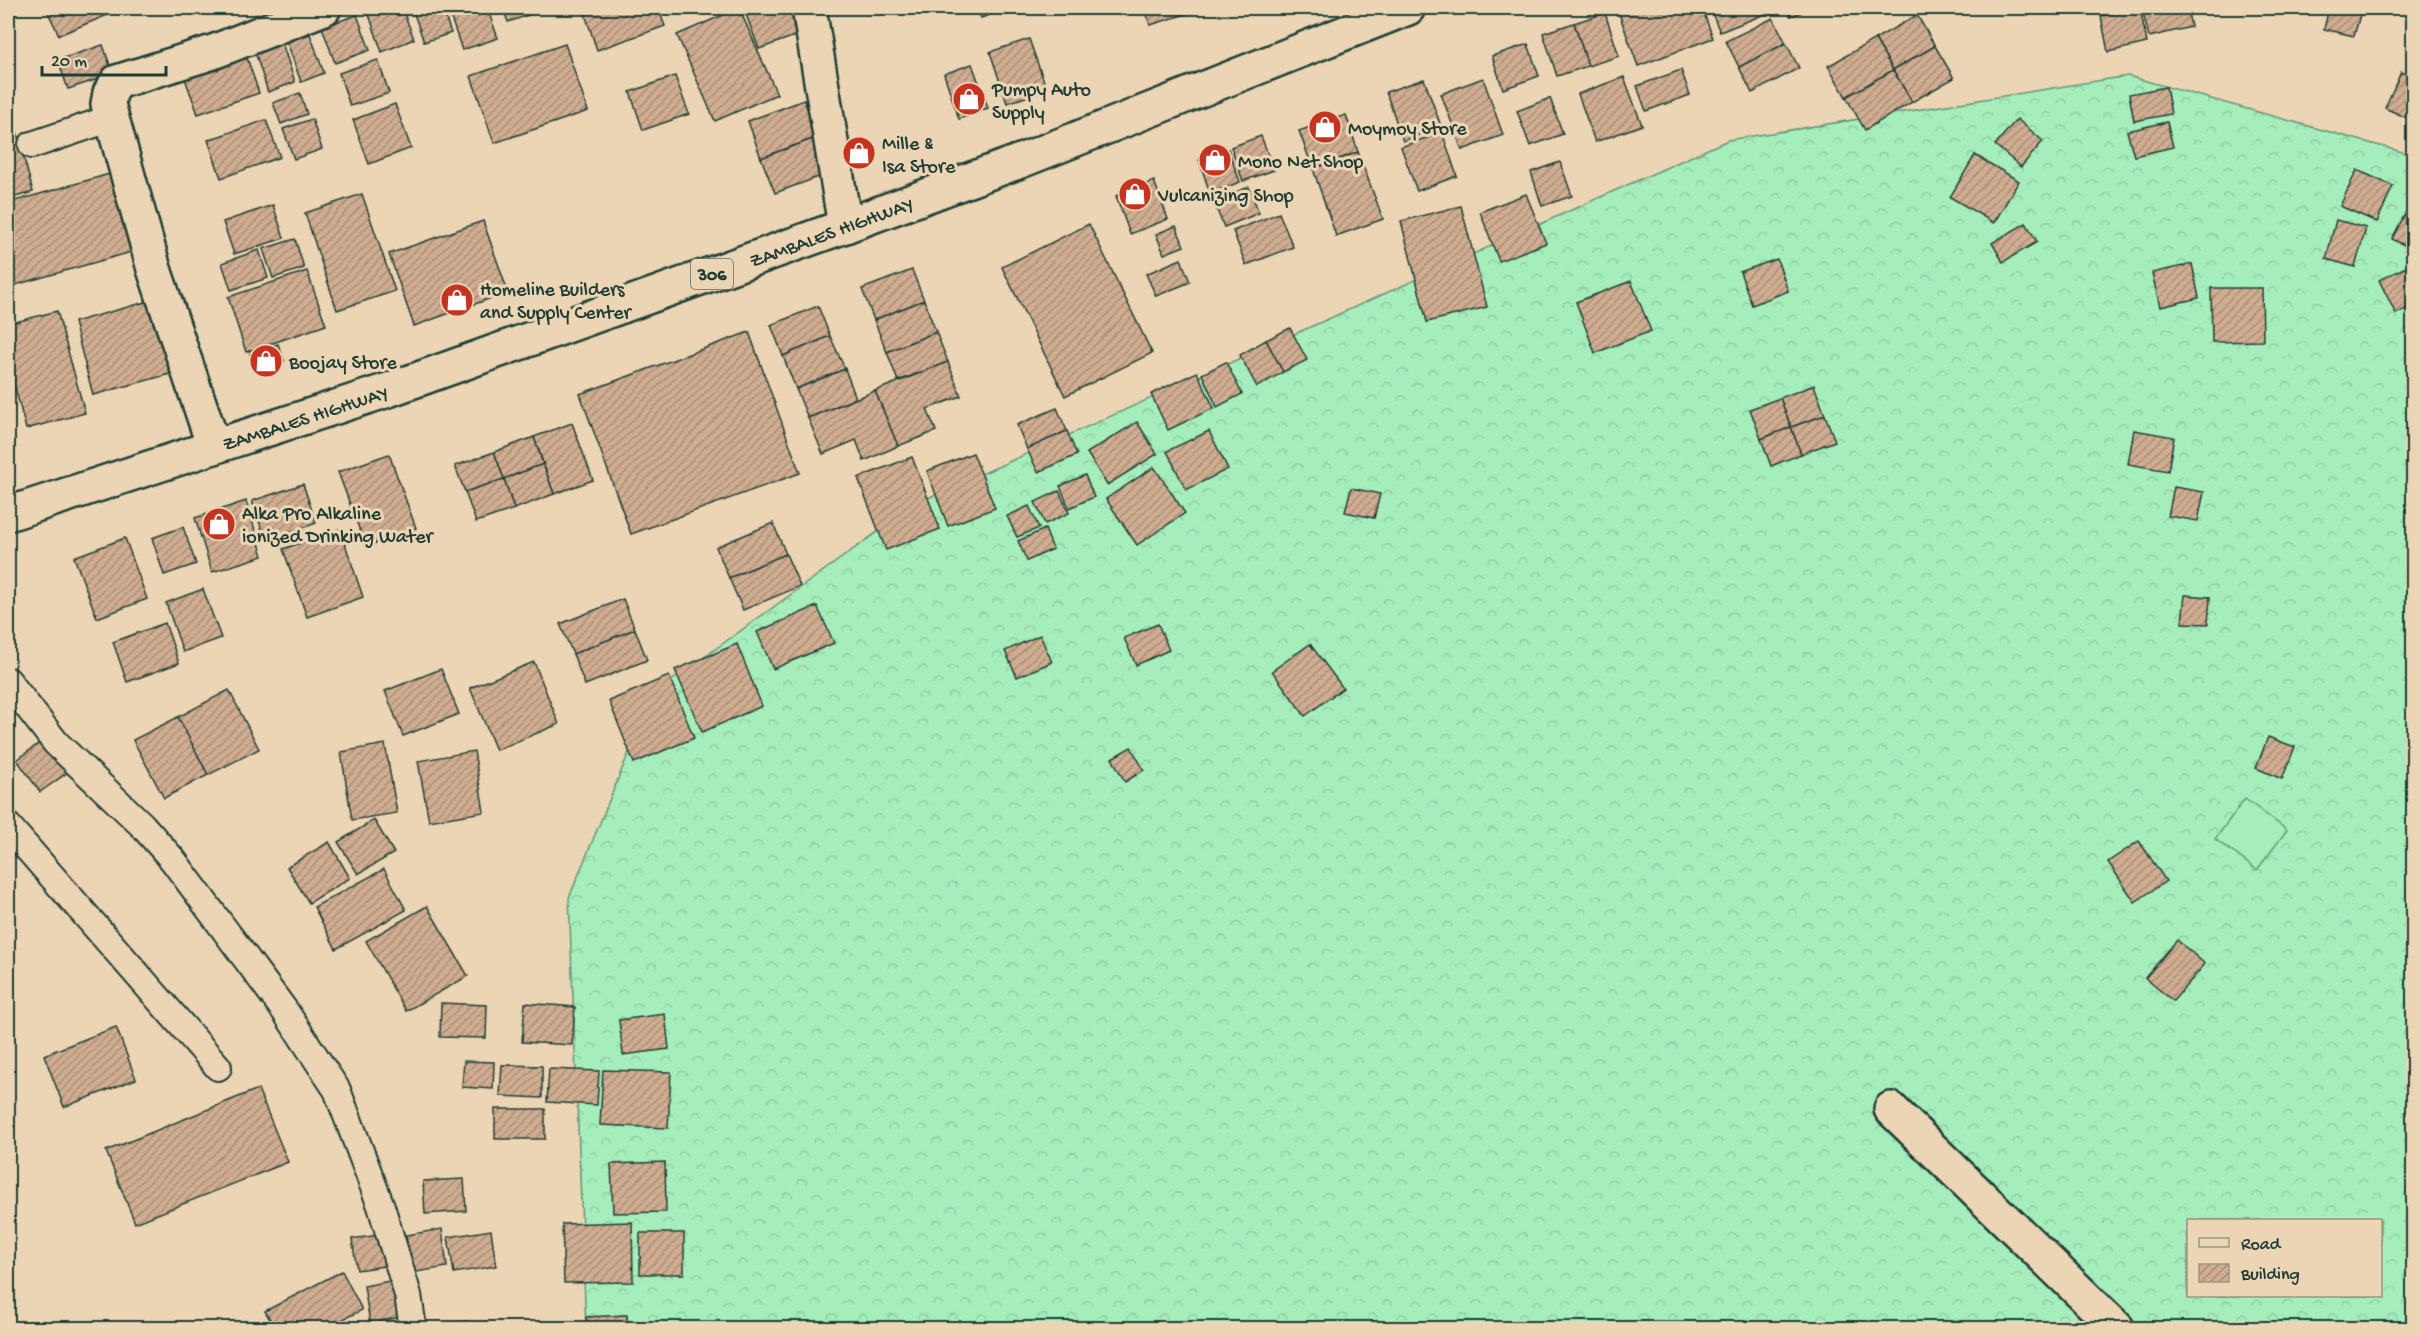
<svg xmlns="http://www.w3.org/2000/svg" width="2421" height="1336" font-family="'Gochi Hand',sans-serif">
<defs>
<pattern id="forest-crowns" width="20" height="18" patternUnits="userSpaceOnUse" patternTransform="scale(1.5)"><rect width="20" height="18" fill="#a5edbb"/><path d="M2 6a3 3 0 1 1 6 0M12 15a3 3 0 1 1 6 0" fill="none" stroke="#8ecca1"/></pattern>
<pattern id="building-hatch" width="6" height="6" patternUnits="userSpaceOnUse" patternTransform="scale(1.5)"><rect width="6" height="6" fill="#d0ad91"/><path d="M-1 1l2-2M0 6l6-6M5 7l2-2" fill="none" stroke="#a88e77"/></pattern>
</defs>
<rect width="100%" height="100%" fill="#ebd5b4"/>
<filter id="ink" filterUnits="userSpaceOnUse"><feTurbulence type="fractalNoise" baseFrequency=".0167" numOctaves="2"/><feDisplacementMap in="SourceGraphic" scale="12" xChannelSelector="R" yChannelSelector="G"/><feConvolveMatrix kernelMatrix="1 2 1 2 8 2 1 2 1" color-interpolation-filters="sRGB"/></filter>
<g filter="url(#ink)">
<path fill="url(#forest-crowns)" stroke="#629578" stroke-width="1.5" fill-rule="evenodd" d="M 2128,76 L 2413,155 L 2413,1328 L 586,1328 L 569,898 L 653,694 L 919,502 L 1728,140 ZM 2188,1220 L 2380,1220 L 2380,1296 L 2188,1296 Z"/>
<polygon fill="#a5edbb" stroke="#629578" stroke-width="1.5" points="2245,799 2287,830 2257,870 2215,839"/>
<g fill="url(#building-hatch)" stroke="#1f3d34" stroke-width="1.5">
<polygon points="46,8 107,8 110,14 59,35"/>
<polygon points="121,8 147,8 125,16"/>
<polygon points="372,8 402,8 414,39 382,52 367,9"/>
<polygon points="412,8 442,8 451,33 424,42"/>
<polygon points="447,8 472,8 450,15"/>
<polygon points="472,8 487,8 498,38 462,50 450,15"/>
<polygon points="503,8 542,8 543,10 508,22"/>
<polygon points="602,8 658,8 665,26 597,50 585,14"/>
<polygon points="739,8 777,94 715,121 677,35"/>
<polygon points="749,8 806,8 814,29 759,49 744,9"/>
<polygon points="977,8 1009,8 981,18"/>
<polygon points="1145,8 1206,8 1150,25"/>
<polygon points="1617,8 1702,8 1713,38 1638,66"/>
<polygon points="1710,8 1768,8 1770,12 1720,32"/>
<polygon points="1788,8 1813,8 1791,16"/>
<polygon points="2140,8 2147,43 2108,52 2101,16"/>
<polygon points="2142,8 2187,8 2191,27 2149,37"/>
<polygon points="2329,8 2362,8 2354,36 2324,29"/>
<polygon points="1605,13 1619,56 1588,66 1574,23"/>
<polygon points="357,15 370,50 335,63 322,27"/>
<polygon points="1917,15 1935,46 1893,70 1875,39"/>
<polygon points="1773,18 1786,43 1739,67 1726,41"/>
<polygon points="1574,23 1588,66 1557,76 1543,33"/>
<polygon points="310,34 324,73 301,82 287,42"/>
<polygon points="1029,39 1047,90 1007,103 990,52"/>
<polygon points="1875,39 1893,70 1846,97 1828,66"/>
<polygon points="282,43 295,82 268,92 255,52"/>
<polygon points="1786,43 1799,68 1752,93 1739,67"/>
<polygon points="565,44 588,111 494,143 471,76"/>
<polygon points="1528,44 1539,76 1503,89 1492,56"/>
<polygon points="103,45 113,74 68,89 58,60"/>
<polygon points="1935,46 1954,78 1912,102 1893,70"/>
<polygon points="246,55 259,93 198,114 184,76"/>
<polygon points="378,60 389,93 350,106 339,73"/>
<polygon points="972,64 988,108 959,119 944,74"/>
<polygon points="1681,70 1690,95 1646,111 1637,86"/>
<polygon points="1893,70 1912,102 1865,130 1846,97"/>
<polygon points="2401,72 2414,78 2414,121 2385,108"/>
<polygon points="675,76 689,114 643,130 630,92"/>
<polygon points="1624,77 1642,125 1595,142 1578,94"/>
<polygon points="1483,78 1503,135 1462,150 1441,94"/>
<polygon points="1424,79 1441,126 1403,141 1386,92"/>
<polygon points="2166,87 2171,114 2134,121 2129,94"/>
<polygon points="300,93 307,114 281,124 273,103"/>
<polygon points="1550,98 1563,134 1530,146 1517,111"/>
<polygon points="804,100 818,137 761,158 748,121"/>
<polygon points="395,104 411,148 369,164 353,120"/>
<polygon points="1346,115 1358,152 1313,169 1299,131"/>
<polygon points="312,119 322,149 294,159 283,129"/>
<polygon points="2017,119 2043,141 2021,167 1995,145"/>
<polygon points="266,120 280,157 221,178 208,140"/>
<polygon points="14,121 33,192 8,199 8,123"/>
<polygon points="2167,122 2173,147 2134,156 2127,131"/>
<polygon points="1442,132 1457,176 1417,191 1401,147"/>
<polygon points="1261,136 1274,170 1243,181 1231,147"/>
<polygon points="818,137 832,172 775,193 761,158"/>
<polygon points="1228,149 1240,182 1210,193 1199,160"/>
<polygon points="1358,152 1383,219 1336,236 1313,169"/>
<polygon points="1975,155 2019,181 1994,223 1950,197"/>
<polygon points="1560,162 1572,196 1542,206 1531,172"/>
<polygon points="2357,170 2393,186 2377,222 2340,206"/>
<polygon points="120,171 142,249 8,287 8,203"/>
<polygon points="1154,181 1168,219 1130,234 1116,196"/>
<polygon points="1249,187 1259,213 1224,227 1213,201"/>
<polygon points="362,194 395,291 337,310 305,213"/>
<polygon points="1526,194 1546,243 1499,261 1480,212"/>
<polygon points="273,205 284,238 234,254 223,222"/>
<polygon points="1461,206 1487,307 1427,322 1401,221"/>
<polygon points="2408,208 2414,211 2414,250 2392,239"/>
<polygon points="1279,213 1293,247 1246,265 1233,231"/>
<polygon points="2336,220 2366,228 2355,267 2326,259"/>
<polygon points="483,221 508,292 414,326 389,254"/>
<polygon points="2026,223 2037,242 2003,262 1992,243"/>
<polygon points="1089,224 1152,353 1065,396 1002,267"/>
<polygon points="1176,226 1184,246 1164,254 1156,234"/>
<polygon points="295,239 304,268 273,278 263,249"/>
<polygon points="259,250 268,278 231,290 222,263"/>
<polygon points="1181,259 1190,282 1156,296 1146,274"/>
<polygon points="1777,259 1788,291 1752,305 1740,272"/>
<polygon points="2414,263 2414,305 2396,314 2379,280"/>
<polygon points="2192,264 2199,298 2160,307 2152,273"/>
<polygon points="912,270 924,300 874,320 862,289"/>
<polygon points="307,271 326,325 246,352 228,297"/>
<polygon points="1631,281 1651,331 1595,353 1576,302"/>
<polygon points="2211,288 2262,288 2263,341 2212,342"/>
<polygon points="171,295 192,368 93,395 74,322"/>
<polygon points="924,300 936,332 887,352 874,320"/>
<polygon points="818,306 830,336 783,356 771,325"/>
<polygon points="57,311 85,413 26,429 8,361 8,324"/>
<polygon points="1290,328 1307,360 1283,372 1266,340"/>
<polygon points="749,332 800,473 631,534 580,394"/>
<polygon points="936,332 948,362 898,381 887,352"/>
<polygon points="830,336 845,369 796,389 783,356"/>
<polygon points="1266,340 1283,372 1257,387 1240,355"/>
<polygon points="278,344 284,361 255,371 250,354"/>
<polygon points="948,362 961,396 927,409 936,431 898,446 875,391"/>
<polygon points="1226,362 1242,394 1217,407 1202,374"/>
<polygon points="845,369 856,398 808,418 796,389"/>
<polygon points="1197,372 1214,408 1168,430 1151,394"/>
<polygon points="1814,385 1825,415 1791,427 1780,398"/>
<polygon points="875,391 898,446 864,461 856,440 823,454 808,418"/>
<polygon points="1780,398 1791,427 1761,439 1750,409"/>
<polygon points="1057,408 1067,431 1027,449 1017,425"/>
<polygon points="1825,415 1835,441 1801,454 1791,427"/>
<polygon points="1137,422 1157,454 1107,485 1087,453"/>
<polygon points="572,423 593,480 554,494 534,437"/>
<polygon points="1791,427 1801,454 1771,466 1761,439"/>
<polygon points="2134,430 2174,437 2168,471 2128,464"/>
<polygon points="1067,431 1077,455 1038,472 1027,449"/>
<polygon points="1209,431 1228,469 1186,490 1167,451"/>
<polygon points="534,437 543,464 504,479 494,452"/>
<polygon points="494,452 504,479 465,492 455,466"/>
<polygon points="973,453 995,508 948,526 927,471"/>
<polygon points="389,454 416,528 366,547 338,472"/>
<polygon points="912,457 940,529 886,550 858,478"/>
<polygon points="543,464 554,494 514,509 504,479"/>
<polygon points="1154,467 1185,513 1137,545 1106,499"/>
<polygon points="1085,475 1094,497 1069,508 1060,486"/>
<polygon points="504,479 514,509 476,522 465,492"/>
<polygon points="303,484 316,523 266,541 252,501"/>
<polygon points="2174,487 2204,492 2198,521 2168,516"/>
<polygon points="1351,488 1380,494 1374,518 1345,512"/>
<polygon points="1059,491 1069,513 1045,524 1035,502"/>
<polygon points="246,501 263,556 212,572 195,518"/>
<polygon points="1029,506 1039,528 1017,537 1007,516"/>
<polygon points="773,523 786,554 729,578 716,547"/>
<polygon points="183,527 196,564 164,575 152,538"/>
<polygon points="340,529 363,597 307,617 283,549"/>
<polygon points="1045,529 1053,549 1027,561 1018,541"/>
<polygon points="125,538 147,599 97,618 74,557"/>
<polygon points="786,554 800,586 743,610 729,578"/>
<polygon points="203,589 221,638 183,652 166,603"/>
<polygon points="2185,595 2210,597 2208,624 2182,623"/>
<polygon points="623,599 635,629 573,654 560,624"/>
<polygon points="817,606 834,643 773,669 757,632"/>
<polygon points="165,623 179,663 127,682 113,642"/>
<polygon points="1158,624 1169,650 1136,665 1124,638"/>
<polygon points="635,629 647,660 585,685 573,654"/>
<polygon points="1040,635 1052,662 1017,677 1005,651"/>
<polygon points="737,644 762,706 702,732 675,670"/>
<polygon points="1310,644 1343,688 1305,716 1272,671"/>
<polygon points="534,662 559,724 496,750 470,688"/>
<polygon points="441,669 459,714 403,736 385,691"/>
<polygon points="669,676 694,738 634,763 609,701"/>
<polygon points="229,690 259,749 208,775 178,717"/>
<polygon points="178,717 208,775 164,798 133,740"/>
<polygon points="47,737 71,770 40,792 17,760"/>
<polygon points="2268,737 2295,747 2282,779 2256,768"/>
<polygon points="385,744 397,813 352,820 341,752"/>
<polygon points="1131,747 1144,770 1125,782 1112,758"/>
<polygon points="474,751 484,812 429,821 418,761"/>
<polygon points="374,820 394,853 358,874 338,842"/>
<polygon points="2139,841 2166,881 2135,902 2108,862"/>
<polygon points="329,842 350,878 309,903 287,867"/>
<polygon points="384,869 406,910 336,949 314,907"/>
<polygon points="427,906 468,976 406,1011 366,941"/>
<polygon points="2177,940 2205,964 2173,1001 2145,978"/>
<polygon points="441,1003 487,1005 486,1038 440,1037"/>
<polygon points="525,1003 575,1007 572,1045 522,1042"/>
<polygon points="665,1014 669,1049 623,1055 619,1020"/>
<polygon points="116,1027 136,1079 64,1107 44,1055"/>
<polygon points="464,1061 494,1062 493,1089 462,1087"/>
<polygon points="502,1065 542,1066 542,1098 500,1096"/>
<polygon points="549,1069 599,1071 597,1105 547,1102"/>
<polygon points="603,1070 671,1072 668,1128 600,1125"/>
<polygon points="258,1089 288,1162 135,1223 106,1151"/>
<rect x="495" y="1109" width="50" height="30"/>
<polygon points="665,1162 666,1212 613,1213 611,1164"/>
<polygon points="464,1179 466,1211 425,1214 423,1181"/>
<polygon points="632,1222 633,1282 564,1283 562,1224"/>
<polygon points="442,1229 447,1267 411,1273 406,1235"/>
<polygon points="491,1230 496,1266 454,1273 448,1237"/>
<rect x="640" y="1233" width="44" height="41"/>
<polygon points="386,1234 391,1265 357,1270 352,1239"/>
<polygon points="342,1271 362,1310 325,1328 275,1328 265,1311"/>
<polygon points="400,1279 407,1316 370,1323 364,1286"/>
<polygon points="627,1315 628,1328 587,1328 586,1317"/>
<polygon points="467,1321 468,1328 418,1328"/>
</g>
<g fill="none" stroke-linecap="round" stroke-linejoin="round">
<g stroke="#1f3d34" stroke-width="30">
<g id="lane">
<polyline points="32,145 112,118"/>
<polyline points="8,681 56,743 142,825 173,860 285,1011 337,1090 381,1206 408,1295 413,1328"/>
<polyline points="8,826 218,1067"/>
</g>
</g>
<g stroke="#1f3d34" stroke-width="38">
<g id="street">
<polyline points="809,8 845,226"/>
<polyline points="214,447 154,269 108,104 110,93 117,82 213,52 324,8"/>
<polyline points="1891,1109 2117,1328"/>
</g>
</g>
<g stroke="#1f3d34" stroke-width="38">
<polyline id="primary" points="8,514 388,390 845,226 1023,160 1408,8"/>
</g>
<use href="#lane" stroke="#ebd5b4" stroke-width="26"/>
<use href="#street" stroke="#ebd5b4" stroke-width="33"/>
<use href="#primary" stroke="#ebd5b4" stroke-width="33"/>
</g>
</g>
<defs>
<g id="shop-disc" transform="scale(1.725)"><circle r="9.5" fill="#c8321e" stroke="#ebd5b4"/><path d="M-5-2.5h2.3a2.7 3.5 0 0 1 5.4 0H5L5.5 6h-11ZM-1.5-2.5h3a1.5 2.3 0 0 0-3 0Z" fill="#fff"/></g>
</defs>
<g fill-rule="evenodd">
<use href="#shop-disc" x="969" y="99"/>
<use href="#shop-disc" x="1325" y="127"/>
<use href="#shop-disc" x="859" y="153"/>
<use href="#shop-disc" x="1215" y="160"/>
<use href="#shop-disc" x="1135" y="194"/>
<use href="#shop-disc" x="457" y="300"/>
<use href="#shop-disc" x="266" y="361"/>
<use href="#shop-disc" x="219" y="524"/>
</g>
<g text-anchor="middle" stroke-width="6" stroke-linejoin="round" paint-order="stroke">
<rect fill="#ebd5b4" stroke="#5c6b5a" stroke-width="1.5" x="691" y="259" width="42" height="30" rx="4.5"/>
<g font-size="18" font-weight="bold" fill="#1f3d34">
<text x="712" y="280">306</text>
</g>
<g font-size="20" fill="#1f3d34" stroke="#ebd5b4" text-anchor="start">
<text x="992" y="95">Pumpy Auto<tspan x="992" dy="23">Supply</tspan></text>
<text x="1348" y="134">Moymoy Store</text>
<text x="882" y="149">Mille &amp;<tspan x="882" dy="23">Isa Store</tspan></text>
<text x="1238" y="167">Mono Net Shop</text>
<text x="1158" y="201">Vulcanizing Shop</text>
<text x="480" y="295">Homeline Builders<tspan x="480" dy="23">and Supply Center</tspan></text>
<text x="289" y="368">Boojay Store</text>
<text x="242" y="519">Alka Pro Alkaline<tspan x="242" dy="23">ionized Drinking Water</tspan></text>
</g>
<g font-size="20" fill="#1f3d34" stroke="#ebd5b4">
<text transform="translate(831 231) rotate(-20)" y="7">ZAMBALES HIGHWAY</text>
<text transform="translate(305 417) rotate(-18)" y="7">ZAMBALES HIGHWAY</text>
</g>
</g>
<rect width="2421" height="1336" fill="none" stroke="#ebd5b4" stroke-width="30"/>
<rect x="15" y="15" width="2391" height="1306" fill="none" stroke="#1f3d34" stroke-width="2" filter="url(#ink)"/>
<rect x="2187" y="1219" width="195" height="78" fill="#ebd5b4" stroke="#999881" stroke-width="1.5"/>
<rect x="2199" y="1238" width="30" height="9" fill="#ebd5b4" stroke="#999881" stroke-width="1.5"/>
<text x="2241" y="1249" font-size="18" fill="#1f3d34">Road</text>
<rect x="2199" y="1264" width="30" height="18" fill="url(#building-hatch)" stroke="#999881" stroke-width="1.5"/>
<text x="2241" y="1279" font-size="18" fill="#1f3d34">Building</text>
<path d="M42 66v9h124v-9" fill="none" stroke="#1f3d34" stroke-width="3"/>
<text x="51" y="66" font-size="18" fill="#1f3d34" stroke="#ebd5b4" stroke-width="4.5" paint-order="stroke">20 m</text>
</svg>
